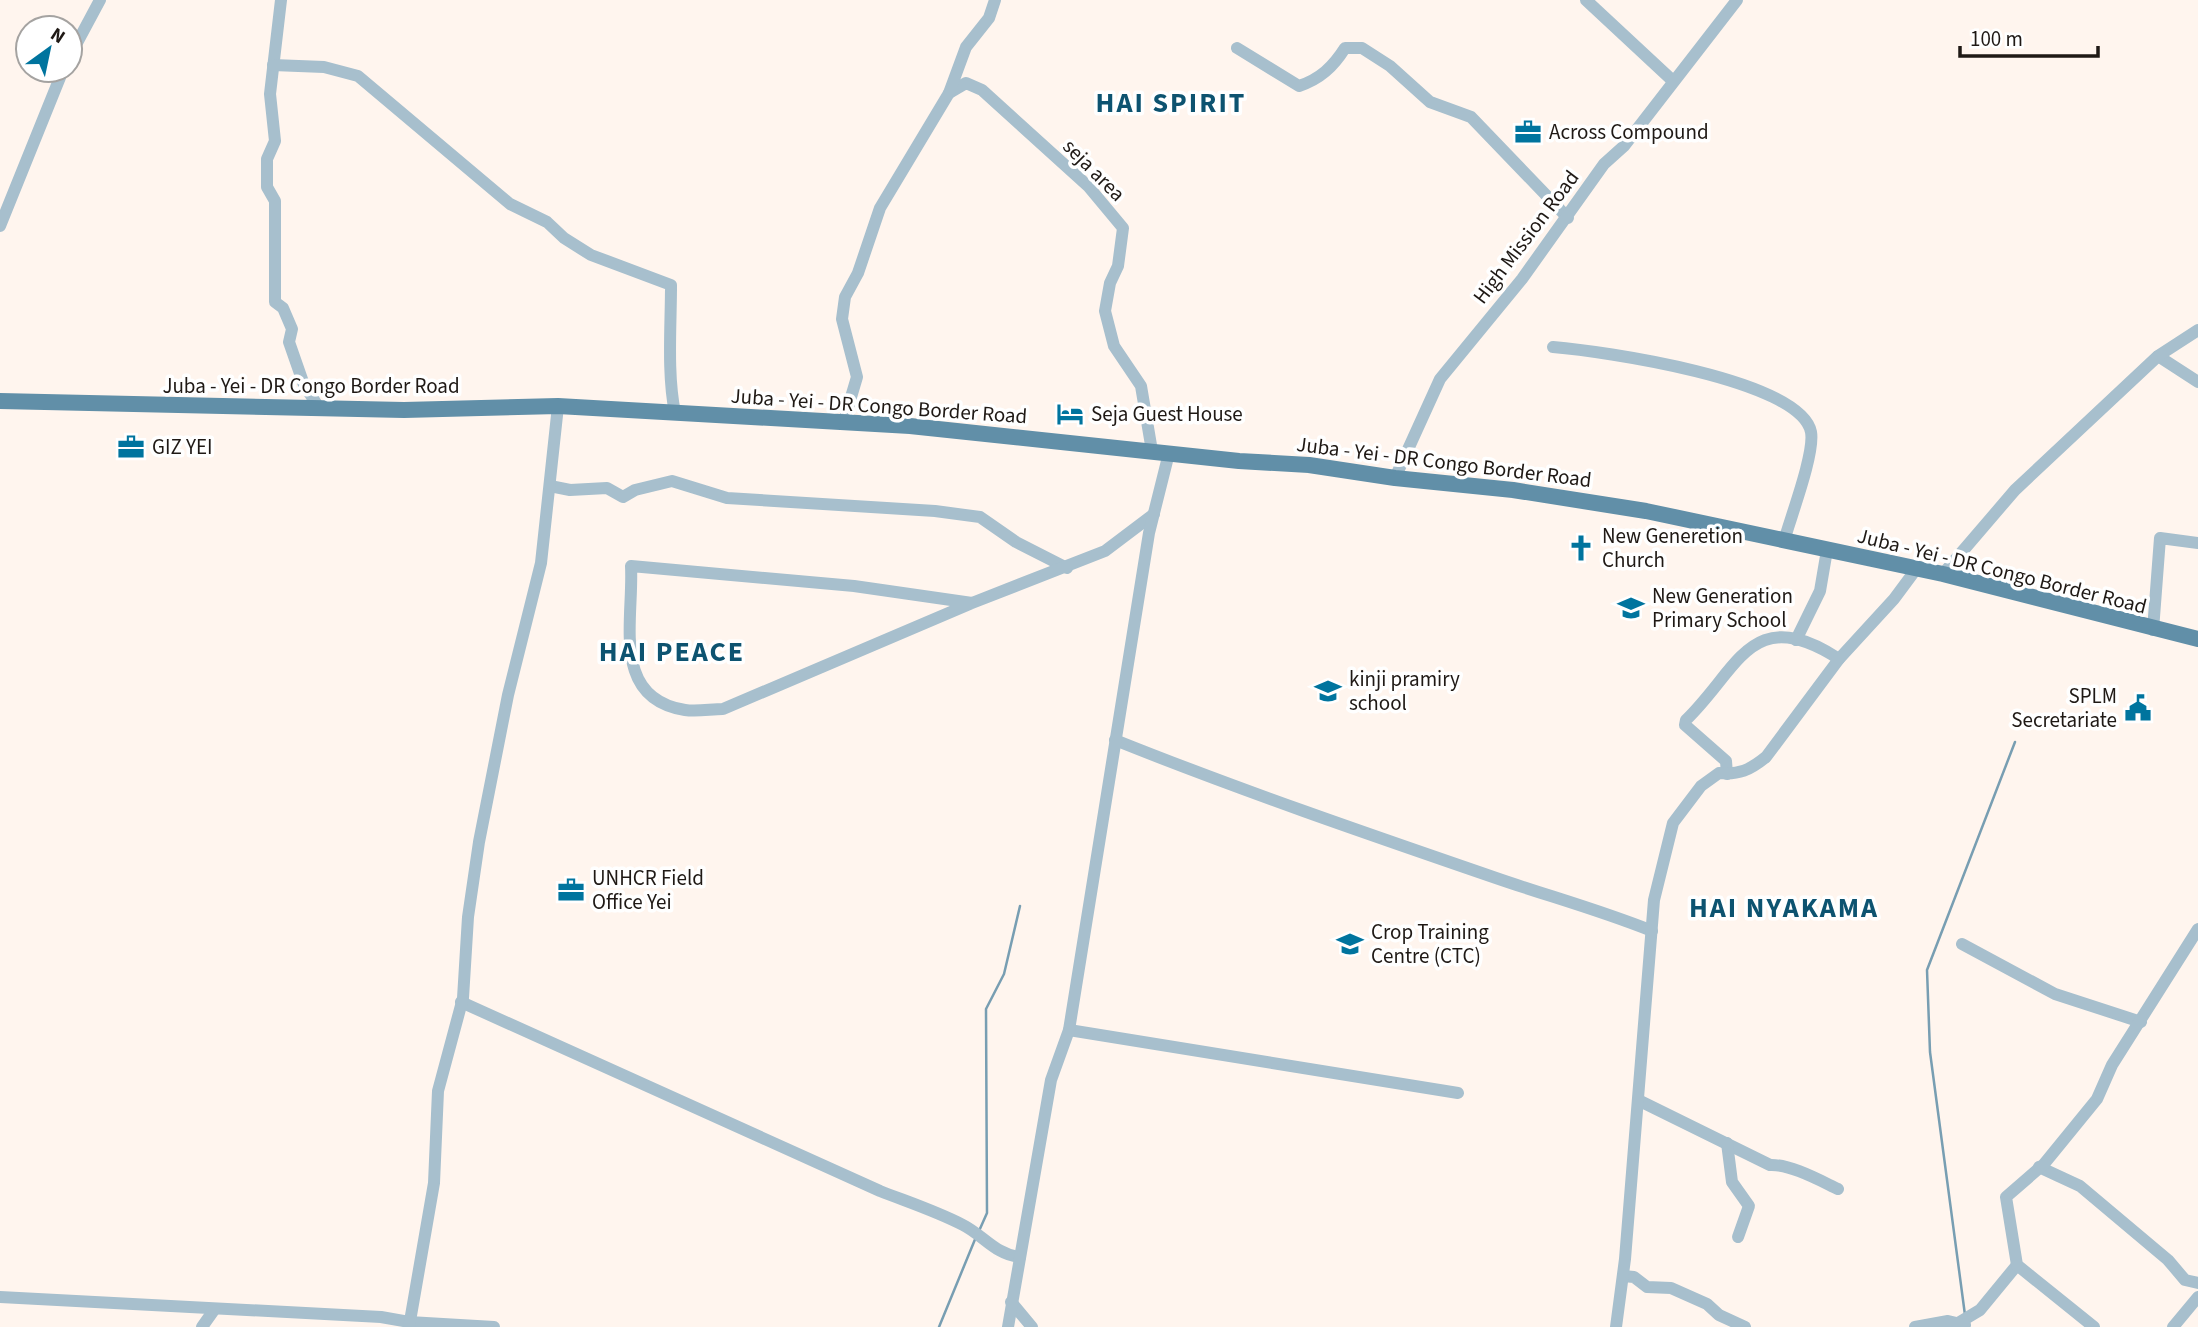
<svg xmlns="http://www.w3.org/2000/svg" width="2198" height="1327" font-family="'Source Sans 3',sans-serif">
<rect width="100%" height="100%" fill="#fff5ee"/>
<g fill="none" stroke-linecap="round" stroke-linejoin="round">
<g stroke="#789eb2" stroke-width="2.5">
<polyline points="979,1231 987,1213 986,1009 1004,974 1020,906"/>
<polyline points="1965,1315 1930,1052 1927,970 2015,742"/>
<polyline points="939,1327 976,1237"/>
</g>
<g stroke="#a7bfcd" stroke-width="12">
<polyline points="281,0 270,94 275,141 267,159 267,187 275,201 275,302 283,308 292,329 289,342 304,385 320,409"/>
<polyline points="1586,0 1673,81"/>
<path d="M 1237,48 L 1299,86 C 1320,79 1333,67 1345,48 L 1362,48 L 1390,66 L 1430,102 L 1471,117 L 1568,218"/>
<polyline points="70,56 100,0"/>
<path d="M 273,65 L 324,67 L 358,76 L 510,204 L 547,222 L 564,238 L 591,255 L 671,285 C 671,327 667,373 675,413"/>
<polyline points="949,93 966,83 982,90 1088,186 1123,228 1118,266 1110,283 1105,311 1114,346 1141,386 1152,451"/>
<polyline points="0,226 63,70"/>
<path d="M 1553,347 C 1601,351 1800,379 1811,432 C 1815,453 1791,516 1784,541"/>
<polyline points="2158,356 2198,382"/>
<polyline points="847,423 846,414 857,377 842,319 845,297 858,273 880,208 949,93 966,47 989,18 995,0"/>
<polyline points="1395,478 1440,379 1522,279 1604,164 1624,146 1737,0"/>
<polyline points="550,486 570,490 607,488 623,497 635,490 672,481 727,498 935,511 980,517 1016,542 1067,568"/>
<polyline points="1943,574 2015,490 2158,356 2198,330"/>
<path d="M 972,603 L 854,586 L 631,566 C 634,619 610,698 685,710 C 697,712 711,709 723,709 L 972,603 L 1105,551 L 1154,514"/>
<polyline points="2153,630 2160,538 2198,543"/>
<polyline points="1796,640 1820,591 1827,550"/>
<path d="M 1115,740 C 1240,790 1368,834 1496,878 C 1548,896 1600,910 1652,931"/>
<path d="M 1727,774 L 1726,761 L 1685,725 L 1686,720 C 1739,669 1751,602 1839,659"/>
<polyline points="1962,944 2055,994 2141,1022"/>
<path d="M 461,1002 L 880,1191 C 908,1202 936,1211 963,1225 C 983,1235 996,1255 1020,1257"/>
<polyline points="1069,1030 1458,1093"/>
<path d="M 1638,1100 L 1770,1165 C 1790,1164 1819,1180 1838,1189"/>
<polyline points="1727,1143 1732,1182 1749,1206 1738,1237"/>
<polyline points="2039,1167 2080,1186 2168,1260 2185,1280 2198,1283"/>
<polyline points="1623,1276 1634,1277 1647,1287 1671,1288 1707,1304 1719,1315 1745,1327"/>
<polyline points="0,1297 381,1317 409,1322 494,1327"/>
<polyline points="1011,1302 1032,1327"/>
<polyline points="1960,1322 1980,1310 2017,1265"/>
<polyline points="202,1327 214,1310"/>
<polyline points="409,1327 434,1183 438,1091 463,998 468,917 479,842 508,695 541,563 558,406"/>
<polyline points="1008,1327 1051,1080 1069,1030 1149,533 1169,453"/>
<path d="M 1616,1327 L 1625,1259 L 1654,900 L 1673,823 L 1701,786 L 1719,773 C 1739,775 1750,770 1766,757 L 1839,659 L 1894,599 L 1917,568"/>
<polyline points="1915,1327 1948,1321 1965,1325"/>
<polyline points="2094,1327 2017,1265 2006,1197 2044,1164 2097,1099 2112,1065 2198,929"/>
<polyline points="2173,1327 2198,1297"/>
</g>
<polyline stroke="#618fa8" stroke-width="16" points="0,401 404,410 558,406 910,426 1239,461 1309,465 1395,478 1513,490 1646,511 1943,574 2198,639"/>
</g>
<defs>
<g id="office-bare" transform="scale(2.1)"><path d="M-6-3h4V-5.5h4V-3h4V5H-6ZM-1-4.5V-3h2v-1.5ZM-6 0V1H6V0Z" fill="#00749e" stroke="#fff" stroke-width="2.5" paint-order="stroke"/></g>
<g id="hotel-bare" transform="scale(2.1)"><path d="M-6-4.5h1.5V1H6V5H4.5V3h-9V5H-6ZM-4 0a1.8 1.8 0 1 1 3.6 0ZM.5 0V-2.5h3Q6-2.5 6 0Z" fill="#00749e" stroke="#fff" stroke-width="2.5" paint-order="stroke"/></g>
<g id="church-bare" transform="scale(2.1)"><path d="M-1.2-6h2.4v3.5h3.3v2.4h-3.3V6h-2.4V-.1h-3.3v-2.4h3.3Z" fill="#00749e" stroke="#fff" stroke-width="2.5" paint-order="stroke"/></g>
<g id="school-bare" transform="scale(2.1)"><path d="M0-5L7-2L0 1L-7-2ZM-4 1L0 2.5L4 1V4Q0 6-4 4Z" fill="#00749e" stroke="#fff" stroke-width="2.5" paint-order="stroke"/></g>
<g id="civic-bare" transform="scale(2.1)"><path d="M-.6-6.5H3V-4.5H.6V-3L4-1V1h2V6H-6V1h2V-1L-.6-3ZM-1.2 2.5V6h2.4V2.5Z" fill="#00749e" stroke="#fff" stroke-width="2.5" paint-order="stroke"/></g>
<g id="university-bare" transform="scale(2.1)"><path d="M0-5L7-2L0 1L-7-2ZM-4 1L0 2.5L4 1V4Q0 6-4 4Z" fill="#00749e" stroke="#fff" stroke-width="2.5" paint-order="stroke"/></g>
</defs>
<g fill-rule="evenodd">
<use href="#office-bare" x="1528" y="132"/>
<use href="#hotel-bare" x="1070" y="414"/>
<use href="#office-bare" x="131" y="447"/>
<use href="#church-bare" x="1581" y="548"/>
<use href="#school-bare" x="1631" y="608"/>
<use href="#school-bare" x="1328" y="691"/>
<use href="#civic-bare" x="2138" y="708"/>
<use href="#office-bare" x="571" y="890"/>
<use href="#university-bare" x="1350" y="944"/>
</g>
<g text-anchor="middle" stroke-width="7" stroke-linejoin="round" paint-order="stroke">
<g font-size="21" fill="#1f1915" stroke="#fff" text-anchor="start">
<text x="1549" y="139">Across Compound</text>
<text x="1091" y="421">Seja Guest House</text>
<text x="152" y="454">GIZ YEI</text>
<text x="1602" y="543">New Generetion<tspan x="1602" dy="24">Church</tspan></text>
<text x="1652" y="603">New Generation<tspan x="1652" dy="24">Primary School</tspan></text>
<text x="1349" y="686">kinji pramiry<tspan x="1349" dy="24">school</tspan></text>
<text x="2117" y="703" text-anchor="end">SPLM<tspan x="2117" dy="24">Secretariate</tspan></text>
<text x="592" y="885">UNHCR Field<tspan x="592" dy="24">Office Yei</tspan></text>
<text x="1371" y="939">Crop Training<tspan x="1371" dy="24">Centre (CTC)</tspan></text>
</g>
<g font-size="21" fill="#1f1915" stroke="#fff">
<text transform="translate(1094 170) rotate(45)" y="7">seja area</text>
<text transform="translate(1526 237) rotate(-53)" y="7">High Mission Road</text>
<text x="311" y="393">Juba - Yei - DR Congo Border Road</text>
<text transform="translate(879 406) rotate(4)" y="7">Juba - Yei - DR Congo Border Road</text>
<text transform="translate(1444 462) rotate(7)" y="7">Juba - Yei - DR Congo Border Road</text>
<text transform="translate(2002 571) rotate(14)" y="7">Juba - Yei - DR Congo Border Road</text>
</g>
<g font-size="28" font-weight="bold" letter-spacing="2" fill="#0d5370" stroke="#fff">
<text x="1171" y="112">HAI SPIRIT</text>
<text x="672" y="661">HAI PEACE</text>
<text x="1784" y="917">HAI NYAKAMA</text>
</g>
</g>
<g transform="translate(49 49) rotate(33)"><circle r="33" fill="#ffffff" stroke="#a5a3a1" stroke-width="2"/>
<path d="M0-5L12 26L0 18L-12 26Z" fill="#00749e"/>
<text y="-10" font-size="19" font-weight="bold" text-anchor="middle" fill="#1f1915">N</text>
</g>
<path d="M1960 46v10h138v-10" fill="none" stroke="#1f1915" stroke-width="3.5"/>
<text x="1970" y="46" font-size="21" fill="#1f1915" stroke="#ffffff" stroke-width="5" paint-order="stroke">100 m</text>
</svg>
